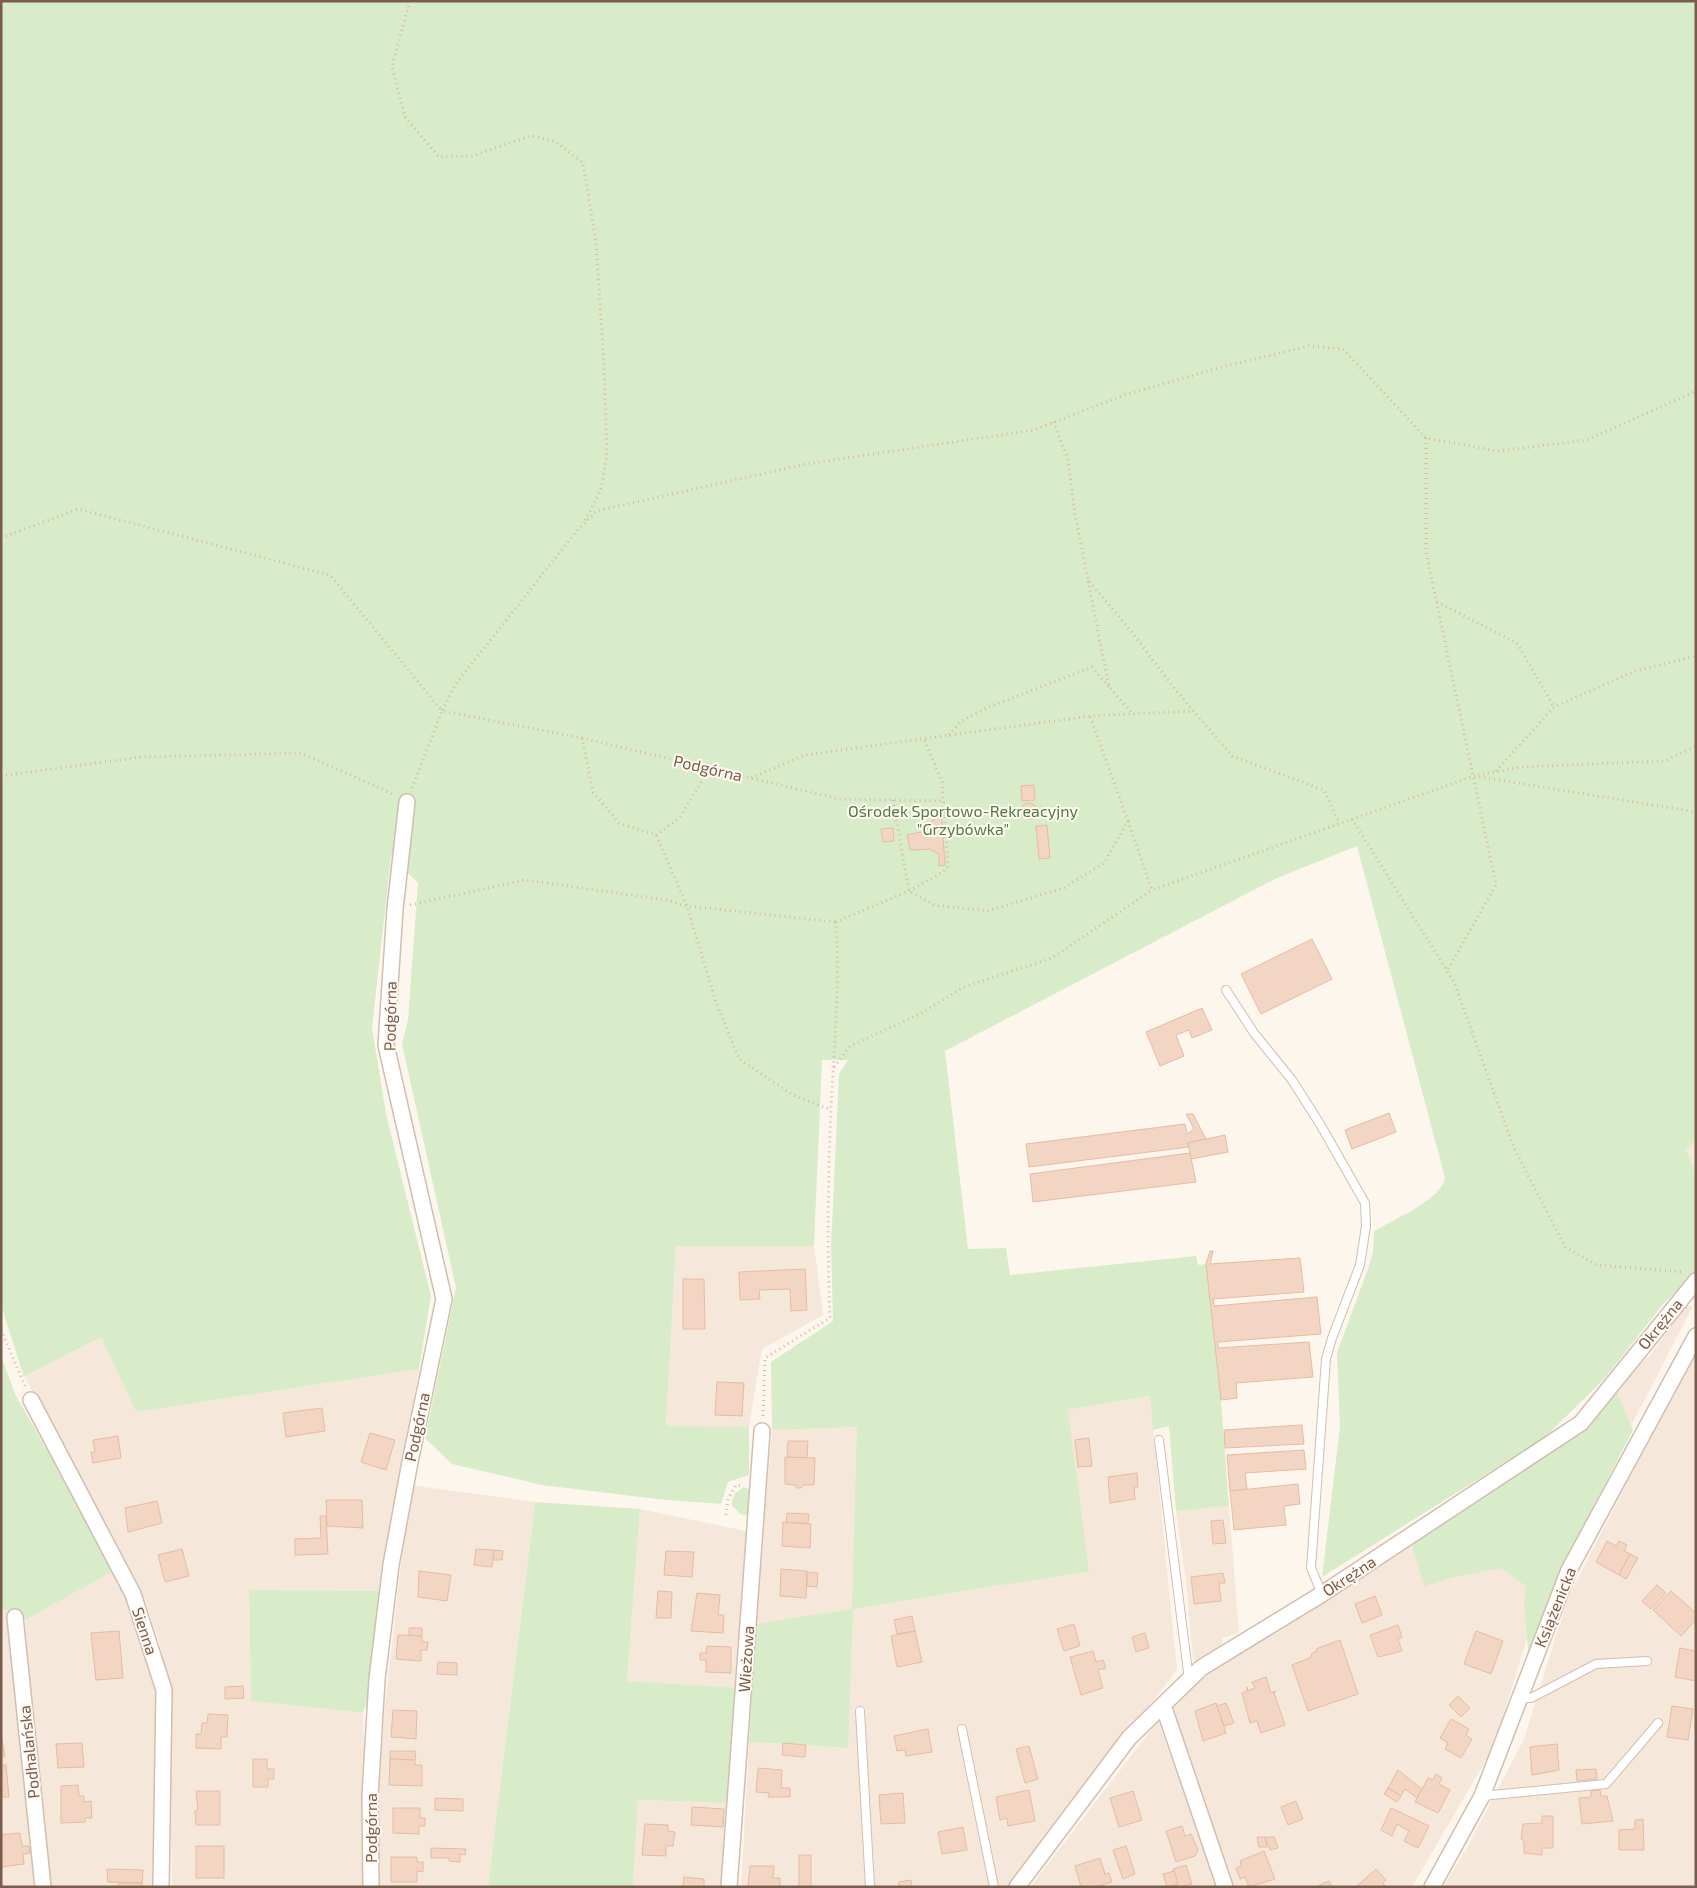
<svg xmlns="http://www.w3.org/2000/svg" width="1697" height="1888" font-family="'Exo 2',sans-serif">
<rect width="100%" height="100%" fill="#fdf6ec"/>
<g fill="#f5e8da">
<polygon points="1696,1140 1696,1174 1686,1149"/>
<polygon points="676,1246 814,1246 823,1315 762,1349 749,1427 666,1427"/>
<polygon points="1685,1306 1693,1306 1536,1610 1493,1748 1412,1887 1233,1887 1169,1707 1238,1649 1528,1467 1652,1353"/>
<polygon points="101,1337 136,1412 419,1369 381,1591 249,1590 251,1701 363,1713 368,1887 172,1887 168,1702 162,1651 145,1600 25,1377"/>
<polygon points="1696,1347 1696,1887 1443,1887 1467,1848 1524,1739 1567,1600"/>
<polygon points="1150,1396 1177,1670 1008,1887 741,1887 749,1742 847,1748 852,1610 756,1624 772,1430 858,1427 853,1609 998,1586 1028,1579 1068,1410"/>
<polygon points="410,1485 535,1502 488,1887 378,1887 375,1833 385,1706"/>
<polygon points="1229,1506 1239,1633 1222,1638 1222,1646 1199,1662 1193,1659 1186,1583 1176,1511"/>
<polygon points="640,1509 751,1532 740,1688 627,1681"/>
<polygon points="115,1567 158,1690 152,1887 44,1887 25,1620"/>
<polygon points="1,1610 10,1610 34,1887 1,1887"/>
<polygon points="1158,1721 1217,1887 1030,1887"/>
<polygon points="638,1800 731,1803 722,1887 633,1887"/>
</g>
<g fill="#d8ecc9">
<path d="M 1,1 L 1696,1 L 1696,1140 L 1686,1149 L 1696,1174 L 1696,1273 L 1664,1303 L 1605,1378 L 1544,1438 L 1322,1577 L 1340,1426 L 1337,1353 L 1369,1266 L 1373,1251 L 1374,1231 C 1393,1220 1442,1199 1445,1178 L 1357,846 L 1277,878 L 945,1051 L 968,1249 L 1006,1248 L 1010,1275 L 1196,1256 L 1198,1265 L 1206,1264 L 1221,1400 L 1229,1506 L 1176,1511 L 1169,1426 L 1153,1430 L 1150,1396 L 1068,1410 L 1089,1571 L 853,1609 L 848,1748 L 749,1742 L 756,1624 L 852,1609 L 857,1427 L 772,1430 L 771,1362 L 833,1321 L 831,1246 L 839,1074 L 848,1060 L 822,1060 L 814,1246 L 676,1246 L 666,1426 L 749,1427 L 749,1475 L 728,1482 L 721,1504 L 657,1499 L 542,1485 L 452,1464 L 425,1438 L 456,1288 L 402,1044 L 408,1020 L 418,883 L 391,856 L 372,1028 L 386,1114 L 431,1296 L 419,1369 L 136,1412 L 101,1337 L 24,1377 L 1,1305 Z"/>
<polygon points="1,1356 15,1394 96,1536 120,1567 25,1620 10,1610 1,1610"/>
<polygon points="1616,1390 1633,1430 1584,1525 1529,1660 1524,1602 1526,1586 1501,1568 1454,1577 1424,1586 1411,1541 1581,1432"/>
<polygon points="744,1487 754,1492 752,1517 740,1514 731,1504 735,1493"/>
<polygon points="535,1502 640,1509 627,1681 740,1688 731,1803 638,1800 633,1887 488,1887"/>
<polygon points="249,1590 381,1591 372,1687 363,1713 251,1701"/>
</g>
<g fill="#f3d5c3" stroke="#e6bba3">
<polygon points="1034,785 1035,800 1022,801 1021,786"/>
<circle cx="1029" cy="811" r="8"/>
<polygon points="941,808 945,865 939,866 939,854 930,849 910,850 907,835 926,831"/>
<polygon points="1047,825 1050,858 1039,859 1036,826"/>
<polygon points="893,828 894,841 883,842 881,829"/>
<polygon points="1312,939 1332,979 1261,1014 1241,974"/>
<polygon points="1202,1008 1212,1030 1192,1038 1189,1030 1176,1035 1184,1056 1160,1066 1146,1032"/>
<polygon points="1389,1113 1396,1132 1352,1149 1345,1130"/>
<polygon points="1186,1114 1193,1114 1206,1139 1188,1143 1189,1147 1029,1167 1026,1144 1185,1124 1187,1134 1194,1129"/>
<polygon points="1225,1135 1228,1152 1191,1159 1188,1143"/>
<polygon points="1190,1153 1196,1182 1033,1202 1030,1174"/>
<polygon points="1210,1251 1213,1251 1210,1264 1300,1258 1304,1292 1213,1299 1214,1306 1317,1297 1321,1334 1218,1342 1218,1348 1309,1342 1313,1377 1236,1383 1237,1398 1221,1400 1206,1264"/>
<polygon points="805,1269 807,1310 791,1311 790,1289 759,1290 760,1299 740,1300 739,1272"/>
<polygon points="683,1279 704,1279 705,1329 683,1329"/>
<polygon points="717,1382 744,1383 742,1416 715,1415"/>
<polygon points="322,1408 325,1431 286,1437 283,1413"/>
<polygon points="1302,1425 1304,1444 1225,1448 1224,1430"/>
<polygon points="370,1433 395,1440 386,1470 361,1462"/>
<polygon points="118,1436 121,1458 93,1463 91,1452 95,1452 93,1440"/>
<polygon points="1089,1438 1092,1466 1078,1467 1075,1440"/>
<polygon points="788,1441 808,1441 807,1458 787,1457"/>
<polygon points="1304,1450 1306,1469 1245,1473 1247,1489 1230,1491 1227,1455"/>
<polygon points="785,1457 815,1458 814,1485 804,1485 801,1488 797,1488 795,1485 785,1484"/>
<polygon points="1137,1473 1138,1487 1134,1487 1135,1499 1110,1503 1108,1477"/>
<polygon points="1298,1484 1300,1504 1284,1506 1286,1525 1234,1530 1230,1491"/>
<polygon points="326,1500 362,1500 363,1528 327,1526"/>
<polygon points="157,1501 162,1523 128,1532 125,1508"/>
<polygon points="787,1513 809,1514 808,1523 786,1523"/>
<polygon points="320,1516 326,1516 328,1554 295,1555 295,1539 321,1538"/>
<polygon points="1223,1520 1226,1543 1213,1544 1211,1521"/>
<polygon points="783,1522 811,1524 810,1548 782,1546"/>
<polygon points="1607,1541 1616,1546 1619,1541 1627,1545 1624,1551 1630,1554 1619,1575 1596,1562"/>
<polygon points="182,1549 189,1576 165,1582 158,1555"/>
<polygon points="476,1549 494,1550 492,1567 474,1565"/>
<polygon points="494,1550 503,1551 502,1560 493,1560"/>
<polygon points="666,1551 694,1552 692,1577 664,1575"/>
<polygon points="1630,1554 1638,1558 1626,1579 1619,1575"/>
<polygon points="781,1569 807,1571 806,1598 780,1596"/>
<polygon points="419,1571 451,1575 447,1601 418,1597"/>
<polygon points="807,1572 818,1573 817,1587 807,1586"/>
<polygon points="1223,1573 1225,1583 1219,1583 1221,1601 1194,1604 1191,1577"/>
<polygon points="1657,1585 1666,1593 1651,1609 1642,1601"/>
<polygon points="658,1591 672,1592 671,1618 656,1618"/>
<polygon points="1671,1591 1696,1613 1696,1620 1681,1636 1653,1610"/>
<polygon points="697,1593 720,1595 718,1615 724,1615 723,1633 691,1631"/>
<polygon points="1375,1596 1382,1615 1362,1623 1355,1604"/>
<polygon points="912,1616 915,1631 897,1634 894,1620"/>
<polygon points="1074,1624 1080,1646 1064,1651 1057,1629"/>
<polygon points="1398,1625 1402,1637 1398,1639 1402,1651 1378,1657 1370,1635"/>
<polygon points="409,1628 422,1628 422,1636 409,1635"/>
<polygon points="119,1631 123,1678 96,1680 91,1633"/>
<polygon points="915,1631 922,1662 897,1667 891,1636"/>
<polygon points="1476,1631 1503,1641 1491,1674 1464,1664"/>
<polygon points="1145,1633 1149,1648 1136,1652 1132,1637"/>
<polygon points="398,1635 422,1636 422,1642 428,1642 427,1650 421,1650 421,1661 396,1659"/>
<polygon points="1340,1640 1358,1694 1308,1711 1292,1665 1312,1657 1311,1654 1317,1651 1316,1649"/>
<polygon points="707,1646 731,1647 731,1673 706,1672 706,1660 700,1660 700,1653 706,1653"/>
<polygon points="1680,1648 1696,1651 1696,1681 1675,1677"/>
<polygon points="1093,1651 1096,1662 1103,1660 1106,1668 1098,1670 1103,1688 1081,1695 1070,1657"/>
<polygon points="438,1662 457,1663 457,1675 437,1674"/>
<polygon points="1266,1677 1271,1693 1276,1691 1274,1693 1285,1725 1261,1733 1257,1721 1250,1723 1242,1693 1247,1691 1247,1687 1248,1691 1255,1688 1252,1682"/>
<polygon points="243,1686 244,1698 225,1699 225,1687"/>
<polygon points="1458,1696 1470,1708 1461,1717 1449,1705"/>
<polygon points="1216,1703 1226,1733 1203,1741 1195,1711"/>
<polygon points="1226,1703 1234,1723 1224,1726 1217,1706"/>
<polygon points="1672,1706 1693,1709 1688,1740 1667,1737"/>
<polygon points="393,1710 417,1711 416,1739 391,1737"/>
<polygon points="208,1714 228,1715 227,1737 221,1737 221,1749 196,1748 196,1734 201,1734 202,1723 207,1723"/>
<polygon points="1451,1719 1469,1729 1466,1735 1472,1739 1461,1758 1445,1749 1448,1743 1440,1738"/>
<polygon points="928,1729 932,1752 906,1756 905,1750 897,1751 894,1736"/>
<polygon points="1,1733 5,1757 1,1757"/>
<polygon points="82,1743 84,1767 58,1768 56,1744"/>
<polygon points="783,1743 806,1745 805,1757 782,1755"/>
<polygon points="1557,1744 1559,1770 1532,1775 1530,1747"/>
<polygon points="1029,1746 1038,1779 1025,1783 1016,1749"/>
<polygon points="390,1751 416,1751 415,1760 390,1759"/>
<polygon points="253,1759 267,1759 267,1769 274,1769 274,1779 268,1779 268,1787 253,1787"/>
<polygon points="390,1759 415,1760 415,1765 422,1765 422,1786 389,1785"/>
<polygon points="1,1765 6,1765 9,1797 1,1797"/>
<polygon points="758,1768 782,1770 781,1788 790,1788 790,1797 768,1797 769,1793 756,1792"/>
<polygon points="1596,1769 1597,1779 1577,1781 1576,1770"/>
<polygon points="1398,1770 1422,1789 1417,1798 1405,1789 1401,1796 1388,1788"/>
<polygon points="1436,1774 1442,1778 1439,1784 1450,1790 1438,1813 1415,1802 1428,1778 1433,1780"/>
<polygon points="78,1785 79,1796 84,1796 84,1802 91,1801 92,1818 85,1818 85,1822 61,1823 61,1786"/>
<polygon points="1388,1788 1401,1796 1397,1802 1384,1794"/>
<polygon points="1029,1790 1035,1821 1008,1826 1007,1818 1000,1820 996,1797"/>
<polygon points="1600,1790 1601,1796 1607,1796 1613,1821 1582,1824 1579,1798 1591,1797 1591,1791"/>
<polygon points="196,1791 220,1791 220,1825 196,1825 195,1811 198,1809"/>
<polygon points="1133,1791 1142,1820 1119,1827 1110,1798"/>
<polygon points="903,1793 905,1823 881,1824 879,1795"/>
<polygon points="435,1798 463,1799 463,1811 435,1810"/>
<polygon points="1296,1801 1303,1819 1288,1825 1281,1807"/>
<polygon points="692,1807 724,1809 723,1827 691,1825"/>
<polygon points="393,1808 420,1808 420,1818 425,1818 425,1826 419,1826 419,1834 393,1833"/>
<polygon points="1391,1808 1429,1826 1418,1848 1404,1841 1409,1831 1397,1824 1392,1836 1381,1830"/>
<polygon points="1542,1816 1553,1816 1553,1848 1542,1848 1542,1855 1524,1853 1524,1841 1521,1839 1523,1824 1542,1823"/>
<polygon points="1643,1819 1644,1850 1619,1850 1619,1830 1635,1829 1635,1820"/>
<polygon points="645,1824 668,1825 668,1831 675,1832 673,1846 666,1846 666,1856 642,1855"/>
<polygon points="1182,1826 1185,1836 1191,1834 1198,1850 1195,1856 1176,1862 1166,1831"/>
<polygon points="963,1827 967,1850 942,1854 938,1832"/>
<polygon points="20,1833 22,1846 29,1846 30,1853 23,1854 24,1864 1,1867 1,1835"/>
<polygon points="1257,1837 1265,1837 1267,1847 1259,1847"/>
<polygon points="1265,1837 1274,1837 1278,1848 1270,1850"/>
<rect x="196" y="1846" width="28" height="32"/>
<polygon points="1126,1846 1135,1874 1123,1879 1113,1850"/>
<polygon points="431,1848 466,1849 465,1855 460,1854 460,1862 449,1861 449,1858 431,1858"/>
<polygon points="1264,1851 1275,1879 1249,1887 1245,1877 1240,1879 1236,1868 1241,1866 1240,1861"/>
<rect x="799" y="1855" width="12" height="32"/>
<polygon points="391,1857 417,1857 417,1862 423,1862 423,1872 417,1871 417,1882 391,1882"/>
<polygon points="1100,1858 1105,1874 1109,1873 1112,1882 1095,1887 1081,1887 1075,1866"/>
<polygon points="1186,1865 1192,1884 1178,1887 1173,1869"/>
<polygon points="750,1866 774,1866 773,1878 780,1878 780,1887 748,1887"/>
<polygon points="107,1869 143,1870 142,1883 108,1882"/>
<polygon points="1376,1869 1386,1880 1383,1883 1386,1887 1356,1887"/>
<polygon points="1174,1871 1178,1884 1167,1887 1163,1874"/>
<polygon points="684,1877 704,1879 704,1887 680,1887 683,1885"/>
<polygon points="911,1880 912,1887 899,1887 899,1882"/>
<polygon points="1329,1881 1332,1887 1316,1887 1322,1884"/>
<rect x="118" y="1883" width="24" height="4"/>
</g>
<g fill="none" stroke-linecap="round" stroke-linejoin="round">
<g stroke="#d1beb0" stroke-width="10">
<g id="service">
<polyline points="1226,990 1254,1033 1292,1080 1320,1124 1365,1203 1366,1226 1360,1265 1332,1338 1326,1359 1311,1568 1322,1594"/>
<polyline points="1159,1440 1189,1680"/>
<polyline points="1519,1698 1531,1698 1596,1664 1647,1661"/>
<polyline points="860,1711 870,1887"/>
<polyline points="962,1729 994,1887"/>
<polyline points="1482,1796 1606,1784 1658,1723"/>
</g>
</g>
<g stroke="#d1beb0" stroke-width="18">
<g id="minor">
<polyline points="31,1400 133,1594 164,1690 161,1887"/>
<polyline points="15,1617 43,1887"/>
<polyline points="1163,1705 1225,1887"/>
<polyline points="371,1887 370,1796 377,1679 391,1565 410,1462 444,1299 386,1045 395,909 407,802"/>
<polyline points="729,1887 762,1431"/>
<polyline points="1017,1887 1129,1738 1201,1668 1322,1594 1581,1423 1696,1281"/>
<polyline points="1432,1887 1482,1796 1569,1570 1696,1336"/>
</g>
</g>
<g stroke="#d9b8a5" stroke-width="3" stroke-dasharray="1 4" stroke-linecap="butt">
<polyline points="410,1 392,66 405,117 439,157 472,156 530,136 555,141 583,163 596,242 604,365 607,455 601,489 585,521"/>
<polyline points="1053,422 1068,459 1075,514 1088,580 1131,631 1174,688 1232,756 1324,790 1339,823"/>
<polyline points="1426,438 1426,552 1496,885 1447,971"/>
<polyline points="1,538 78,509 330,575 442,711 455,685 576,532 596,511 806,464 1034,430 1124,395 1229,365 1309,346 1343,349 1426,438 1498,451 1587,440 1696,391"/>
<polyline points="1088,581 1109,687 1133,714"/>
<polyline points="1437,602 1517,643 1554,707"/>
<polyline points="949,735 961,721 989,707 1092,667 1109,687"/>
<polyline points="582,738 593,792 619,823 656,835 687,906 716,1002 739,1059 793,1095 831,1110"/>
<polyline points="1496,771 1554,707 1635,671 1696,656"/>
<polyline points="1478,775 1521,767 1665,761 1696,746"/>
<polyline points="1,776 141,757 301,753 395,795"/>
<polyline points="751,778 805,755 1090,716 1193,711"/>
<polyline points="412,788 442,711 582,738 839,799 943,801"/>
<polyline points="893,800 909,891 934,905 987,911 1064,888 1104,863 1128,821 1090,716"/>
<polyline points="1352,819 1454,982 1514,1148 1565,1247 1597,1265 1684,1272"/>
<polyline points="1128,821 1152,890 1474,776 1696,812"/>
<polyline points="656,835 679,818 710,768"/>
<polyline points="410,905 525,880 666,900 687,906 836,922"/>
<polyline points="834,1067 850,1046 920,1014 964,987 1052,958 1152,890"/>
<polyline points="1,1330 25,1386"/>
<path d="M 763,1416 L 765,1358 L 830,1318 C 827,1248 828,1179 831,1109 C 834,1046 840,985 836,922 L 909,891 L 943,872 L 948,866 L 942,782 L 924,739"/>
<polyline points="726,1515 728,1499 736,1485 743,1486"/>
</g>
<use href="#service" stroke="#fff" stroke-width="8"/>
<use href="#minor" stroke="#fff" stroke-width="15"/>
</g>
<g text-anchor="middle" stroke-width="4" stroke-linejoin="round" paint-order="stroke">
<g font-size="16" fill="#7a5c4d" stroke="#fffaf3">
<text transform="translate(708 768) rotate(13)" y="6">Podgórna</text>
<text transform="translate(390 1016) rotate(-89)" y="6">Podgórna</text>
<text transform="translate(1660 1324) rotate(-51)" y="6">Okrężna</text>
<text transform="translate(417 1427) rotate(-78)" y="6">Podgórna</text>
<text transform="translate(1349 1576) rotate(-33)" y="6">Okrężna</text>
<text transform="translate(1555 1607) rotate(-68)" y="6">Książenicka</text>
<text transform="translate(145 1631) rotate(72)" y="6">Sienna</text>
<text transform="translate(746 1659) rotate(-86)" y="6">Wieżowa</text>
<text transform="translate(29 1752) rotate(-96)" y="6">Podhalańska</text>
<text transform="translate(371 1828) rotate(-90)" y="6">Podgórna</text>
</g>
<g font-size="16" fill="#537a41" stroke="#fffaf3">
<text x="963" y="817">Ośrodek Sportowo-Rekreacyjny<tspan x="963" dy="18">"Grzybówka"</tspan></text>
</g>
</g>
<rect width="1697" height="1888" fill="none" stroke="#7a5c4d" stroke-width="5"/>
</svg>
